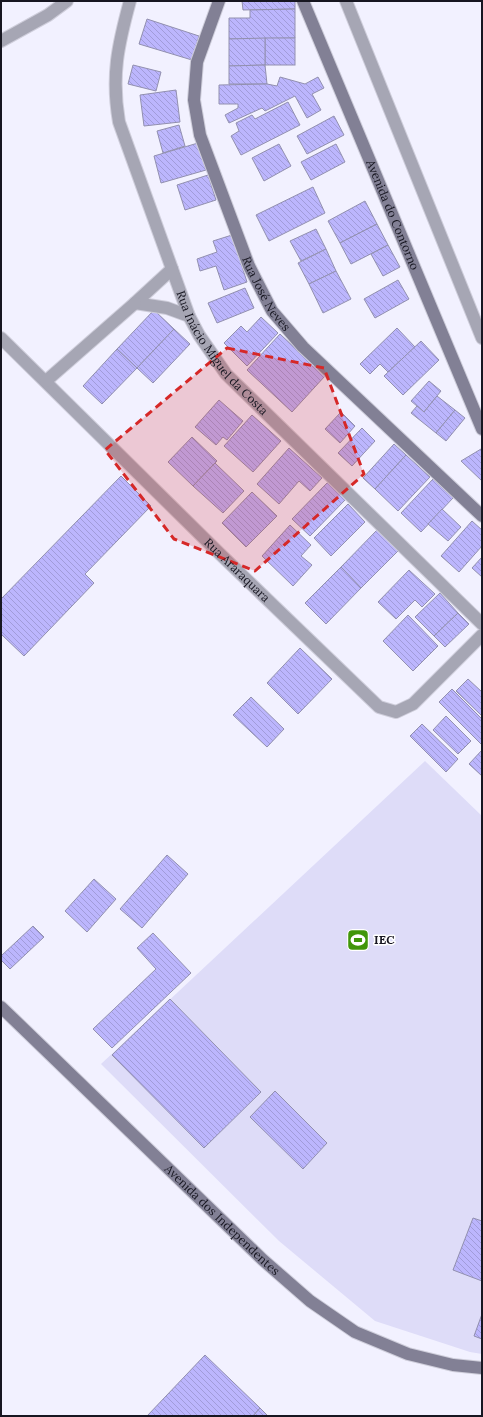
<svg xmlns="http://www.w3.org/2000/svg" width="483" height="1417" font-family="Lora,serif">
<defs>
<pattern id="building-back-hatch" width="6" height="6" patternUnits="userSpaceOnUse"><rect width="6" height="6" fill="#bcb6fd"/><path d="M-1 5l2 2M0 0l6 6M5-1l2 2" fill="none" stroke="#a19cd9"/></pattern>
</defs>
<rect width="100%" height="100%" fill="#f2f1ff"/>
<polygon fill="#dedcf8" points="425,761 482,816 482,1354 470,1352 375,1321 279,1241 101,1064"/>
<g fill="url(#building-back-hatch)" stroke="#9290af">
<polygon points="242,1 295,1 295,9 243,10"/>
<polygon points="295,9 295,38 229,39 229,18 250,18 250,10"/>
<polygon points="147,19 199,36 192,60 139,44"/>
<rect x="265" y="38" width="30" height="27"/>
<polygon points="265,38 265,65 229,66 229,39"/>
<polygon points="133,65 161,72 156,91 128,84"/>
<polygon points="265,65 267,84 229,84 229,66"/>
<polygon points="280,77 305,84 318,77 324,88 312,94 321,110 307,118 295,96 265,111 262,108 229,123 225,115 238,108 238,104 219,104 219,85 267,84 277,86"/>
<polygon points="176,90 180,122 144,126 140,95"/>
<polygon points="288,102 300,125 241,155 231,136 239,131 236,123 252,115 255,119"/>
<polygon points="334,116 344,135 307,154 297,136"/>
<polygon points="179,125 185,146 163,153 157,131"/>
<polygon points="198,143 206,170 161,183 154,156"/>
<polygon points="279,144 291,166 264,181 252,158"/>
<polygon points="336,144 345,162 311,180 301,162"/>
<polygon points="208,175 216,200 185,210 177,185"/>
<polygon points="313,187 325,213 269,241 256,215"/>
<polygon points="365,201 377,224 340,243 328,221"/>
<polygon points="377,224 388,245 351,264 340,243"/>
<polygon points="316,229 326,249 301,261 290,241"/>
<polygon points="232,235 247,282 224,290 216,266 200,271 197,259 217,252 213,241"/>
<polygon points="388,245 400,267 383,276 371,254"/>
<polygon points="326,249 336,271 309,284 298,263"/>
<polygon points="336,271 351,299 323,313 309,284"/>
<polygon points="398,280 409,299 375,318 364,299"/>
<polygon points="245,288 254,308 217,323 208,303"/>
<polygon points="154,310 174,329 137,368 117,349"/>
<polygon points="261,317 278,333 247,366 224,343 241,326 247,332"/>
<polygon points="397,328 415,347 388,372 380,364 370,374 360,364"/>
<polygon points="174,329 190,344 153,383 137,368"/>
<polygon points="280,334 325,376 292,412 247,370"/>
<polygon points="421,341 439,360 403,395 384,376"/>
<polygon points="117,349 137,368 102,404 83,386"/>
<polygon points="429,381 441,391 424,412 411,401"/>
<polygon points="437,396 455,410 436,433 411,413 417,406 424,412"/>
<polygon points="219,400 243,421 227,440 223,437 216,445 195,427"/>
<polygon points="455,410 465,418 446,441 436,433"/>
<polygon points="341,412 355,426 340,443 325,429"/>
<polygon points="252,415 281,441 253,472 224,446"/>
<polygon points="362,428 375,441 352,466 338,453"/>
<polygon points="192,437 217,461 193,486 168,462"/>
<polygon points="394,444 406,455 375,489 363,478"/>
<polygon points="289,448 322,478 310,491 299,481 279,504 257,484"/>
<polygon points="481,449 482,451 482,481 461,461"/>
<polygon points="406,455 430,477 398,511 375,489"/>
<polygon points="215,463 244,491 223,513 193,486"/>
<polygon points="121,476 151,506 85,574 94,583 24,656 1,634 1,599"/>
<polygon points="433,479 453,498 421,532 401,513"/>
<polygon points="328,482 346,499 310,536 292,519"/>
<polygon points="252,492 277,516 246,547 222,523"/>
<polygon points="348,504 365,522 331,556 314,538"/>
<polygon points="442,509 461,527 448,541 428,524"/>
<polygon points="472,521 482,530 482,546 459,572 441,556"/>
<polygon points="290,525 311,545 301,556 312,565 293,586 262,556"/>
<polygon points="377,530 398,551 361,588 341,567"/>
<polygon points="482,557 482,577 472,568"/>
<polygon points="341,567 361,588 326,624 305,603"/>
<polygon points="409,570 435,594 422,607 415,600 396,619 378,602"/>
<polygon points="440,593 458,613 434,636 415,617"/>
<polygon points="458,613 469,624 445,647 434,636"/>
<polygon points="408,615 438,646 413,671 383,641"/>
<polygon points="300,648 332,679 298,714 267,683"/>
<polygon points="468,679 482,692 482,716 456,691"/>
<polygon points="452,689 482,719 482,745 439,702"/>
<polygon points="251,697 284,729 267,747 233,715"/>
<polygon points="446,716 471,741 458,754 433,730"/>
<polygon points="422,724 458,759 446,772 410,736"/>
<polygon points="482,750 482,776 469,764"/>
<polygon points="167,855 188,874 142,928 120,909"/>
<polygon points="94,879 116,899 87,932 65,911"/>
<polygon points="33,926 44,937 10,969 1,960 1,956"/>
<polygon points="153,933 191,973 112,1048 93,1029 156,969 137,948"/>
<polygon points="170,999 261,1092 204,1148 112,1055"/>
<polygon points="275,1091 327,1143 303,1169 250,1117"/>
<polygon points="473,1218 482,1221 482,1281 453,1270"/>
<polygon points="482,1314 482,1339 474,1336"/>
<polygon points="205,1355 260,1408 253,1416 147,1416"/>
<polygon points="260,1408 268,1416 253,1416"/>
</g>
<g fill="none" stroke-linecap="round" stroke-linejoin="round">
<g stroke="#cfcedb" stroke-width="14">
<g id="street">
<path id="s1" d="M 130,1 C 118,45 111,76 119,122 L 189,316 L 199,335 L 226,374 L 482,624"/>
<polyline points="346,1 482,338"/>
<polyline points="1,41 48,15 67,1"/>
<polyline points="172,269 135,303 167,308 189,316"/>
<path id="s2" d="M 1,338 L 220,554 L 379,707 L 396,712 L 413,704 L 482,635"/>
<polyline points="46,381 135,303"/>
</g>
</g>
<g stroke="#cfcedb" stroke-width="14">
<g id="secondary">
<path id="s3" d="M 219,1 L 197,62 L 194,100 L 200,135 L 249,266 L 272,311 L 303,347 L 482,516"/>
<path id="s4" d="M 303,1 L 482,429"/>
<path id="s5" d="M 1,1007 L 263,1260 L 310,1301 L 355,1332 L 408,1354 L 453,1365 L 482,1368"/>
</g>
</g>
<use href="#street" stroke="#a6a6b4" stroke-width="12"/>
<use href="#secondary" stroke="#828095" stroke-width="12"/>
</g>
<path fill="#d62828" fill-opacity="0.2" stroke="#d62828" stroke-width="3" stroke-dasharray="8 5" stroke-linejoin="round" d="M 227,348 L 324,368 L 364,474 L 255,571 L 174,539 L 105,450 Z"/>
<defs>
<g id="stadium-square" transform="scale(1.15)"><rect x="-9" y="-9" width="18" height="18" rx="4" fill="#40960a" stroke="#fff"/><path d="M0-5a6.5 5 0 1 0 0 10a6.5 5 0 1 0 0-10ZM-3.5-1.8h7v3.6h-7Z" fill="#fff"/></g>
</defs>
<g fill-rule="evenodd">
<use href="#stadium-square" x="358" y="940"/>
</g>
<g text-anchor="middle" stroke-width="3" stroke-linejoin="round" paint-order="stroke">
<g font-size="12" fill="#171621" stroke="#fff">
<text dy="4" stroke="none"><textPath href="#s4" startOffset="232">Avenida do Contorno</textPath></text>
<text dy="4" stroke="none"><textPath href="#s3" startOffset="311">Rua José Neves</textPath></text>
<text dy="4" stroke="none"><textPath href="#s1" startOffset="378">Rua Inácio Miguel da Costa</textPath></text>
<text dy="4" stroke="none"><textPath href="#s2" startOffset="331">Rua Araraquara</textPath></text>
<text dy="4" stroke="none"><textPath href="#s5" startOffset="307">Avenida dos Independentes</textPath></text>
</g>
<g font-size="12" font-weight="bold" fill="#171621" stroke="#fff" text-anchor="start">
<text x="374" y="944">IEC</text>
</g>
</g>
<rect width="483" height="1417" fill="none" stroke="#171621" stroke-width="4"/>
</svg>
